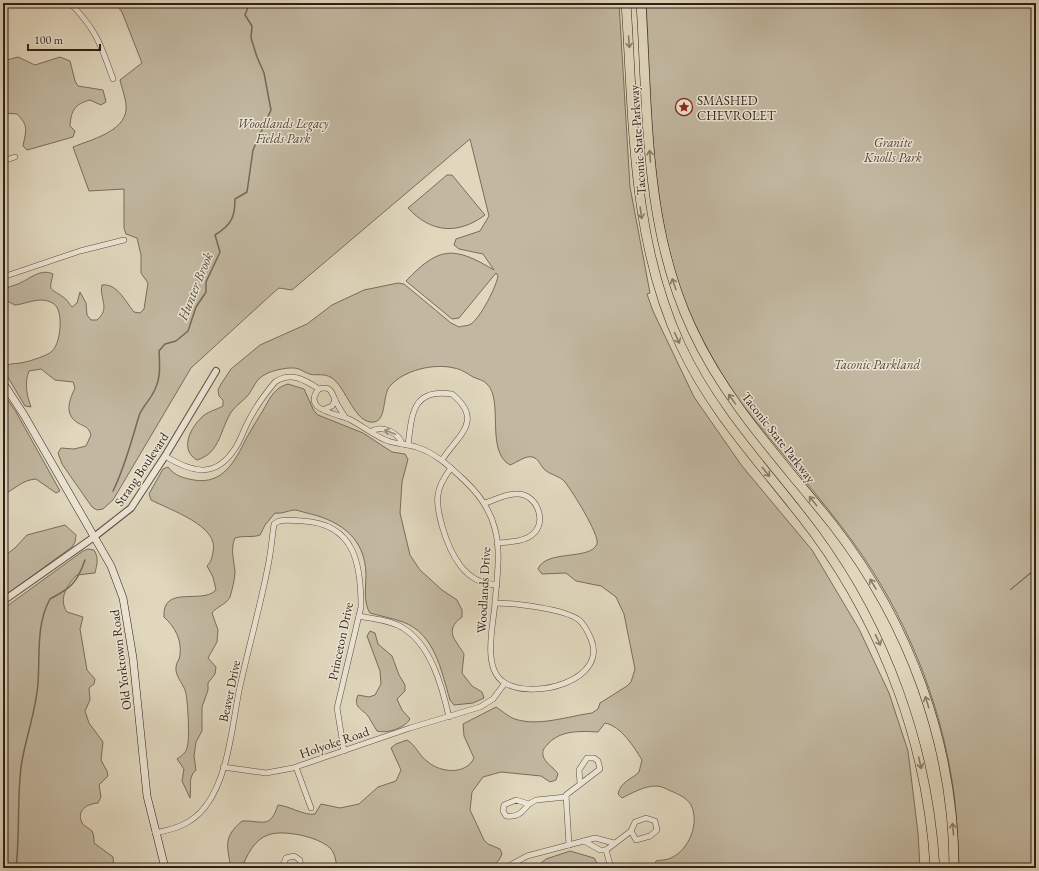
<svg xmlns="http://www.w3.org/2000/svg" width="1039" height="871" font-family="'EB Garamond',serif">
<rect width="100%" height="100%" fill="#e0d7bd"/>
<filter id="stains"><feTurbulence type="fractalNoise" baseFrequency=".005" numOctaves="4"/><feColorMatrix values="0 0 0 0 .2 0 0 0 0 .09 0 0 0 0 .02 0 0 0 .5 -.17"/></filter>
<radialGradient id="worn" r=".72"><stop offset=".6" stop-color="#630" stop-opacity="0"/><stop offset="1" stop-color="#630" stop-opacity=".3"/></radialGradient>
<g fill="#c2b8a1" stroke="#7a6c5c">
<path d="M 115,3 L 619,3 L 630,187 L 650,293 L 647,294 L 653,311 L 694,397 L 742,466 L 812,550 L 859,629 L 889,693 L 908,751 L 918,833 L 920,868 L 657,868 L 654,867 L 656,861 C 661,860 667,860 671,858 C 689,850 700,823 691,805 C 687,798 678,794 671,791 C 666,789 662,786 656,786 C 644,786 632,793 622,798 L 618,794 C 621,781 631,780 639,772 L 642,760 C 634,747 621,726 605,723 L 598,732 C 581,731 560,730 548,744 C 545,747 542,750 543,755 C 544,763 554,767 558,774 L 556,780 L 550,782 L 541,776 L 501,772 L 483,777 L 472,792 L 470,810 L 484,840 L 488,844 L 500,849 L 502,854 L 499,860 L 491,868 L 337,868 C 336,862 335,852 330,848 C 319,837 283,829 268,835 C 255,839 246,856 242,868 L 231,868 C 227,846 223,837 242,821 C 262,820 270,830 278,805 C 290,806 304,816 315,814 L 321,804 L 340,808 L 359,804 L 378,787 L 396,781 L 401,770 L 391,748 L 396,744 L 407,740 C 416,745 419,756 428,762 C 441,773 466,775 474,758 L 464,736 L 463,724 L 496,707 C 502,711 509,717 515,719 C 538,727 569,716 592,713 L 598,709 L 600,703 L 627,686 L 631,682 L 635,669 L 624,614 L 616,597 L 601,586 L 576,581 L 566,573 L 542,574 L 538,569 C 546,549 590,561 597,544 C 600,535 572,491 565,482 C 560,476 551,475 545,470 C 540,466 539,458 532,457 C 526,455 516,463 510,465 C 485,451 504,400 487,384 C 484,380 477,379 473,377 C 468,374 461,369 454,368 C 434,363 404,370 390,386 C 382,395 387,420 374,422 C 355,425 346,387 332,378 C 323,372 314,377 307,373 C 304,372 302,370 299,369 C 291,366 273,370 266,374 C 256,379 255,385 249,394 C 245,400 237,404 232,411 C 220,428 221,453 197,460 C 180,450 189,430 201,418 C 206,412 216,410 223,406 L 223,400 L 219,396 L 218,390 L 221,384 L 231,369 L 260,345 L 307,324 L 332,305 L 364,290 L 398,283 L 404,284 L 451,323 L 459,327 C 462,326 468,326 471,324 C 481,317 496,287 498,276 L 496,273 L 459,318 L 452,319 L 406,281 C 439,246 454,246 494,270 L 483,254 L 459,249 L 454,245 L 456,239 L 480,231 L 489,216 L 470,139 L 292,290 L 279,288 L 273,293 L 191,368 L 113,500 L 103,509 L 97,510 L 92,507 L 62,464 L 58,453 L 61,448 L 74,449 L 86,446 L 91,435 C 88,426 85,427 78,423 C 63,414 70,399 75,388 L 73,382 L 55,380 L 41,369 L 29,371 C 24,383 27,396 31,407 L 25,406 L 3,369 C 10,361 16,365 25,362 C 31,361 48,355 51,352 C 61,345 64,311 54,304 C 41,295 27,304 15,305 L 3,299 L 3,289 C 8,287 13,286 18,284 C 30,279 40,268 53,274 C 49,292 49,287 63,297 C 67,299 69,304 72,307 L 77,303 L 80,292 L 86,303 L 87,315 L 91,320 L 97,320 C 111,308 99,299 102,285 C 117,283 125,301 134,312 L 140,313 L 144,309 L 148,283 L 141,273 L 141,255 L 137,238 L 126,234 L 124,228 L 124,189 L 89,191 L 73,147 C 90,140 124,132 126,110 C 127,101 122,89 120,80 L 142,63 L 122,12 Z"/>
<path d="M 646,3 L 1036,3 L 1036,568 L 1010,590 L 1036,569 L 1036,868 L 959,868 C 958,841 957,813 953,787 C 940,699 905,614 853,542 C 818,494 778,450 741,403 C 710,358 683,308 670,253 C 650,172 651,86 646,3 Z"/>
<path d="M 18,57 L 35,65 L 60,57 L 70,61 L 75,81 L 78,86 L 103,90 L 106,102 L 101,105 L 90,100 C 75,104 71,110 70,126 L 75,131 L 73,137 L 27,150 L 23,146 C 26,130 29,126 17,114 L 3,113 L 3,61 Z"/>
<path d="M 447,175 L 452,175 L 485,215 C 458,235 431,233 408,208 Z"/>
<path d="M 288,384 L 304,389 L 314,411 L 318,415 L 363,433 L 392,452 L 405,454 L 408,459 L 402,482 L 400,513 L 410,555 L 420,570 L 442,590 L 457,600 L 462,610 L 462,617 C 443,631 456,640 464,654 L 462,673 L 472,686 L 482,692 L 484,698 L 473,703 L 454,705 L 450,700 C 441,670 435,634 403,622 C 392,618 380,616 370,613 C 363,603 366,586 366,574 C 365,539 342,522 311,514 C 306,513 300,511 296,510 C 288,510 284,514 275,513 L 265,525 L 260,535 C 252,538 244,535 235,538 C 230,549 234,560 235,572 C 235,579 232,590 230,597 C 226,605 217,606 212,613 L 218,630 L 217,642 L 208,658 L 216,667 L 215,674 L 208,683 L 208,690 L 202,707 L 202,731 L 196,742 L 194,756 L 196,770 C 187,778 192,787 190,798 L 182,781 L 184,769 L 177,759 C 181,756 186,753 187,748 C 190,740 188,698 185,690 C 182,682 175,676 176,667 C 176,663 180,659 180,655 C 182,640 175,627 164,617 C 162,584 202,605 216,590 L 213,577 L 207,566 C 211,562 212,558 213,552 C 220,526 170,510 151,500 L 149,494 L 163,469 L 168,467 C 175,476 183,478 194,480 C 223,485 235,461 246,439 C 252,428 259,417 265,407 C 270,397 276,387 288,384 Z"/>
<path d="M 3,393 L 16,412 L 60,491 L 56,493 L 36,479 C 22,480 15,489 3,495 Z"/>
<polygon points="65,525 76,535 75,542 72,547 3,597 3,557 15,548 27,535"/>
<path d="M 88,549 L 94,550 C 99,558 97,564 95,573 L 77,575 C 67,585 58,599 67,612 L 83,617 L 80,629 L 87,670 L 95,679 L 94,684 L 89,688 L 90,700 L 85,711 L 89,723 L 103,742 L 101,760 L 107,771 L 108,776 L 99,785 L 101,797 L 98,803 C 87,804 76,810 82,823 C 85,827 89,828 92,831 C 94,835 94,839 94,843 L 113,857 L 114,868 L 3,868 L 3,609 L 83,551 Z"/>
<path d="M 370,631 L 375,633 L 378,644 L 392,656 L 399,675 L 405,685 L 405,691 L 397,699 L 402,710 L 410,719 C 405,728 387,734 377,731 C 374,726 371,721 368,716 C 361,708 353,707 358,695 L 369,697 L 375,695 L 381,684 L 380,671 L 367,636 Z"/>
<polygon points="570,851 594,858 600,868 541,868 541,863 546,859"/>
</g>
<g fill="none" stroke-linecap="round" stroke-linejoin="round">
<g stroke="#766859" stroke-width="1.5">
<path d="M 113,491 C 125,467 131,442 139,416 C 141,409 148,402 152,395 C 161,381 160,367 159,351 L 165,344 L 176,341 L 188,331 L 196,307 L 206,292 L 206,282 L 220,252 L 215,235 C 231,225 235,218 235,199 L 247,192 L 253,150 L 271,110 L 264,73 L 257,57 L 251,38 L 252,26 L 245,15 L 248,7 L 263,3"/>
<path d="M 16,868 C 20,834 17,801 21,767 C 25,739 36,712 38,683 C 40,655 36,624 50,599 C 71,588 77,583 85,560"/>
</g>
<g stroke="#5d4d41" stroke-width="6">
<g id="minor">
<path d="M 70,3 C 96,29 101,45 113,79"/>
<polyline points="3,161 15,157"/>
<polyline points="3,277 80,251 124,240"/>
<polyline points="325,409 332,406 335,400"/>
<path d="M 345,417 C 342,412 339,408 336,402 C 332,393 331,385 319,389 C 314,394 312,401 317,406 C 323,412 341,416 349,419 C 361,425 378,438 388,441 C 397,444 407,444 416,447 C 436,453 450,467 465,481 C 480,495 490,509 495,529 C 501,552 497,578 495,602 C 494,623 481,669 505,683 C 533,700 608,681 591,639 C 588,632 585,625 579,620 C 565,609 514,603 495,603"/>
<path d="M 372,431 C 383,425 399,433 402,444"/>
<path d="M 408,445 C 412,414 412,388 452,394 C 485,421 457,436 442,460"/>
<path d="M 165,456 C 193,473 216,479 236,447 C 241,439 244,429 249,420 C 256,406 265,394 275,382 C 291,371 305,380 319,389"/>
<path d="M 451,468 C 445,476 439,485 438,495 C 436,505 440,517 442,526 C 450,553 464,584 497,585"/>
<path d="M 485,503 C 495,500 507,493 518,494 C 536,494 548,521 533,534 C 524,542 509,542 497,543"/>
<path d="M 359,616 C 373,619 391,620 403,628 C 431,645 442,686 449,717"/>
<polyline points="223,767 266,773 293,768 410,728 480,707 493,699 505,683"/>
<polyline points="296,767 311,808"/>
<path d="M 529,804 C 522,812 518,818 506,816 L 503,811 L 504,805 L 516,800 L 529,804 L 536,800 L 566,797"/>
<polygon points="646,818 655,821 657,830 650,836 636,840 631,831 635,822"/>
<path d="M 155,833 C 175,829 192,824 205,807 C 228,778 232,727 239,691 C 248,649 260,608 268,566 C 271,552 272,538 274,524 L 279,521 C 287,519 295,521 303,521 C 355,524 361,564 361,607 L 337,708 L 344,751"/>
<polyline points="584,841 600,850 606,850 631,831"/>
<polyline points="569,845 566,795 600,769 598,761 594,758 587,758 579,770 580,783"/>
<polyline points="606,850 611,868"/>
<polyline points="282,868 286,858 294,856 300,860 301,868"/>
<polyline points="505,868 527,856 595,838 614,843"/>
</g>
</g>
<g stroke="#5d4d41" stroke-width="8">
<polyline id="tertiary" points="3,601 94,537 131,508 165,456 216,371"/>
</g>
<g stroke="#311f18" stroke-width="8">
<polyline id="secondary" points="3,383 24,415 111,566 123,598 133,658 147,796 165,868"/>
</g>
<g stroke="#311f18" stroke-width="10">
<g id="motorway">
<path d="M 626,3 C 634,119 631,239 681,346 C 714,417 769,472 815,534 C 886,631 928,748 935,868"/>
<path d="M 641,3 C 648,113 644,227 692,329 C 726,403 783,462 833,525 C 909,623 954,744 954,868"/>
</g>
</g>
<use href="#minor" stroke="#ebe5d4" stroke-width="5"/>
<use href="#tertiary" stroke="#ebe5d4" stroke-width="6"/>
<use href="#secondary" stroke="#ebe5d4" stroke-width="7"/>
<use href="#motorway" stroke="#e0d7bd" stroke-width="9"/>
</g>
<defs><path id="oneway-shaft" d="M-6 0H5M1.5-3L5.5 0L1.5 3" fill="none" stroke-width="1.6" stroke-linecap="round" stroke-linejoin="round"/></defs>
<g stroke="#887b6a">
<use href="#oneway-shaft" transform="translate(629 42) rotate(86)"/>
<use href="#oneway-shaft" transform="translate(650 156) rotate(-94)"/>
<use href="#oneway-shaft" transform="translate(641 213) rotate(82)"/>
<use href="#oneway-shaft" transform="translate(674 284) rotate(-109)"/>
<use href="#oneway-shaft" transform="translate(677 338) rotate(66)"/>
<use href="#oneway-shaft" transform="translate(732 399) rotate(-126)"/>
<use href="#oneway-shaft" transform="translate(766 472) rotate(51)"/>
<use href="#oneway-shaft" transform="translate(813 501) rotate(-129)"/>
<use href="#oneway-shaft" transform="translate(873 584) rotate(-121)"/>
<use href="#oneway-shaft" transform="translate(878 640) rotate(65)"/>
<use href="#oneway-shaft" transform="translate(927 702) rotate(-108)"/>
<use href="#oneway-shaft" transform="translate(920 763) rotate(77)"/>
<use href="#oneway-shaft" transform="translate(953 829) rotate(-95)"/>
</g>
<use stroke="#978c7f" href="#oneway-shaft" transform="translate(390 432) rotate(-159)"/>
<defs>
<g id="sight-ring" transform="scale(0.9)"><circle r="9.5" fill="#ebe5d4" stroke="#8f2418" stroke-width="1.5"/><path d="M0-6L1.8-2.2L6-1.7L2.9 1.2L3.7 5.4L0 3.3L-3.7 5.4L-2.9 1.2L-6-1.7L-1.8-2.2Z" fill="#8f2418"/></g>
</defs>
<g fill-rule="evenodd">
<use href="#sight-ring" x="684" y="107"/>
</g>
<g text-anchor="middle" stroke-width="3" stroke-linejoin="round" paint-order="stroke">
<g font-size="13" fill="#311f18" stroke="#ebe5d4" text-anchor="start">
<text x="697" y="105">SMASHED<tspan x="697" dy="15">CHEVROLET</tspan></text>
</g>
<g font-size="13" font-style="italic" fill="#55453a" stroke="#ebe5d4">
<text x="283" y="128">Woodlands Legacy<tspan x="283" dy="15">Fields Park</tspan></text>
<text x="893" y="147">Granite<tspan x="893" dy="15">Knolls Park</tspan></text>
<text x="877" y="369">Taconic Parkland</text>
</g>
<g font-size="13" fill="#311f18" stroke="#ebe5d4">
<text transform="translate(637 140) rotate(-94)" y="5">Taconic State Parkway</text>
<text transform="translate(779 437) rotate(52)" y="5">Taconic State Parkway</text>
<text transform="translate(141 469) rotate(-56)" y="5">Strang Boulevard</text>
<text transform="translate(483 590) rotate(-87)" y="5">Woodlands Drive</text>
<text transform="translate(340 641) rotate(-78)" y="5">Princeton Drive</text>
<text transform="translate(120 660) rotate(-97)" y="5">Old Yorktown Road</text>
<text transform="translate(229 691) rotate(-78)" y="5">Beaver Drive</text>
<text transform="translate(334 742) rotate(-19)" y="5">Holyoke Road</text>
</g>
<g font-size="14" font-style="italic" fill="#59493e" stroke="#ebe5d4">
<text transform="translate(195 286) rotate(-68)" y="5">Hunter Brook</text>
</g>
</g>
<rect width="1039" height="871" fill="none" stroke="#e0d7bd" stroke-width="16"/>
<rect x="4" y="4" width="1031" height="863" fill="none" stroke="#311f18" stroke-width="2"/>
<rect x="8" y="8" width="1023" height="855" fill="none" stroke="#311f18"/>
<path d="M28 44v6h72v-6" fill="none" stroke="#311f18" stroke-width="2"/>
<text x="34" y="44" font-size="12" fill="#311f18" stroke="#ebe5d4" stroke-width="3" paint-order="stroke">100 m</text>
<rect width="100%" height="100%" filter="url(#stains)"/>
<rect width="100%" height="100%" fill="url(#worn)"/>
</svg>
